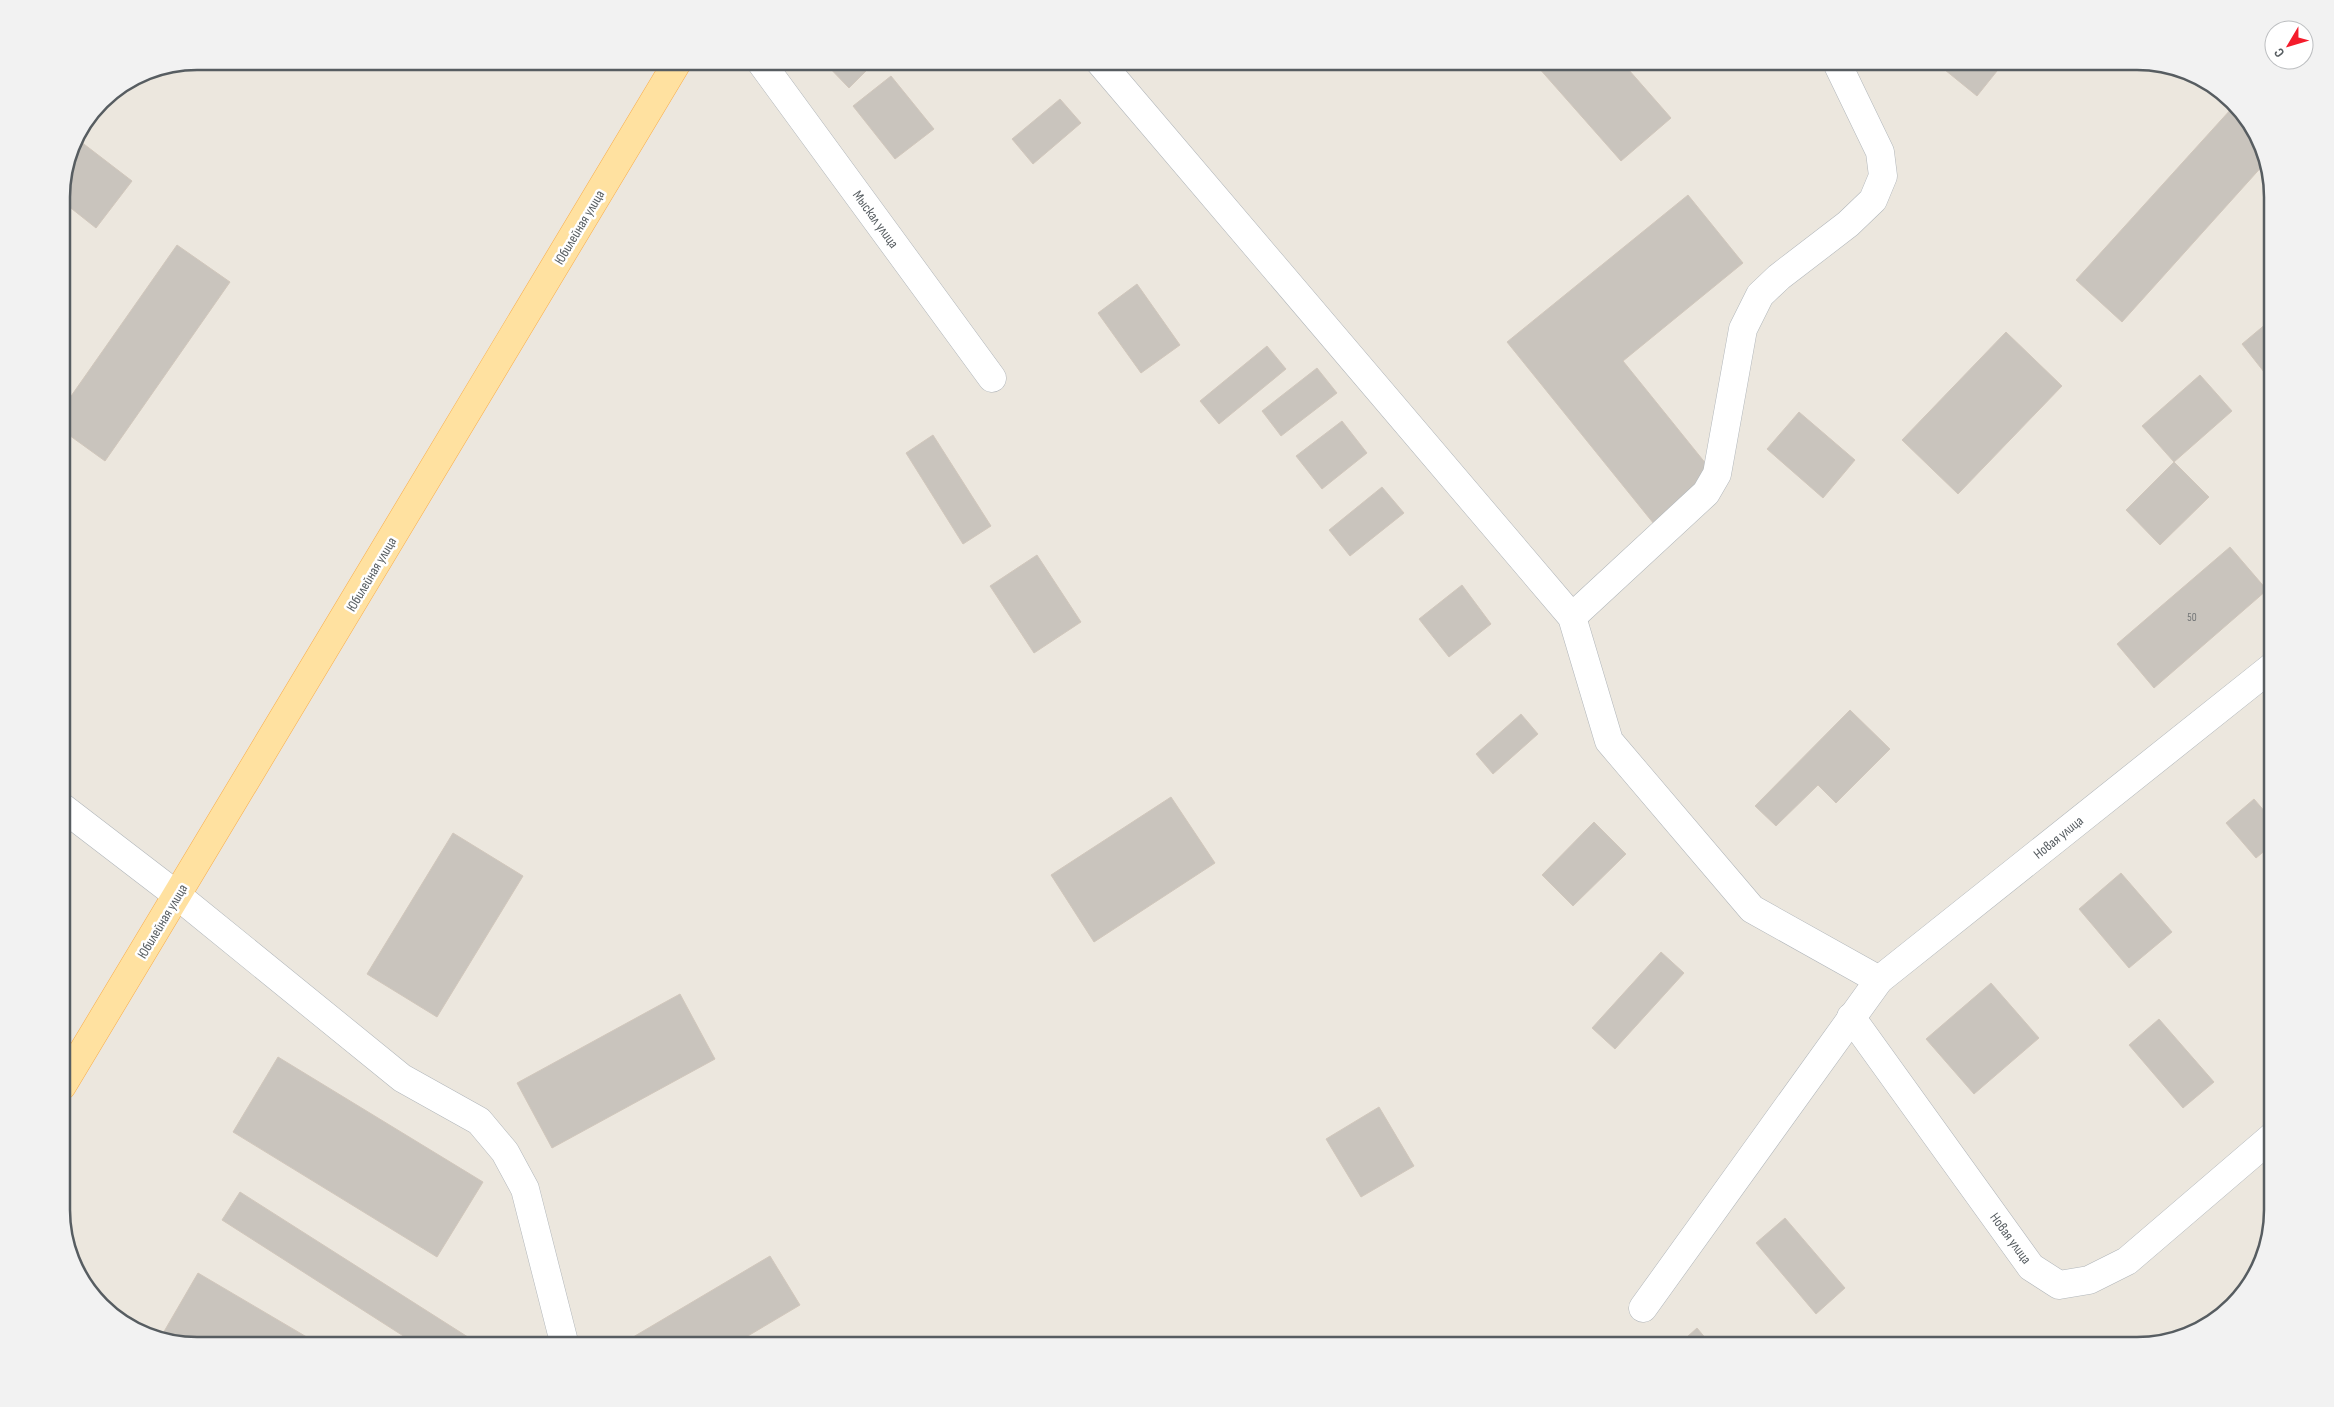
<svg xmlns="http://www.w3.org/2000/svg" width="2334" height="1407" font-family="'Sofia Sans Condensed',sans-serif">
<rect width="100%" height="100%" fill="#ece7de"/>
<g fill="#c9c4bd" stroke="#d1c7bc">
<polygon points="823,61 876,61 849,88"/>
<polygon points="1544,61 1621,61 1671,118 1621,161 1538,67"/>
<polygon points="1934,61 2005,61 1977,96"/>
<polygon points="891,76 934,129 895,159 853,106"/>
<polygon points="1060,99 1081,123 1033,164 1012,139"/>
<polygon points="2232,108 2254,129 2265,163 2122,322 2076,280"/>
<polygon points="76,138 132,181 96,228 62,201 62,188 72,145"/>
<polygon points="1688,195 1743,263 1623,361 1715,475 1654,524 1507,342"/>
<polygon points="177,245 230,282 105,461 62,430 62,409"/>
<polygon points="1137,284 1180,345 1141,373 1098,313"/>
<polygon points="2273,318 2273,373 2268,377 2242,344"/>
<polygon points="2006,332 2062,386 1958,494 1902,440"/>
<polygon points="1267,346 1286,369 1219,424 1200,401"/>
<polygon points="1317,368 1337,393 1281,436 1262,411"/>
<polygon points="2200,375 2232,411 2174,462 2142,426"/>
<polygon points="1799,412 1855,460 1823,498 1767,449"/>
<polygon points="1342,421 1367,453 1322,489 1296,456"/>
<polygon points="933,435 991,526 963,544 906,453"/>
<polygon points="2174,462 2209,497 2160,545 2126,510"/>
<polygon points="1382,487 1404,513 1350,556 1329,530"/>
<polygon points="2230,547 2267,590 2154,688 2117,644"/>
<polygon points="1037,555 1081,622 1034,653 990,586"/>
<polygon points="1462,585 1491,624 1449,657 1419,619"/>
<polygon points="1850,710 1890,749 1836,803 1818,785 1776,826 1755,806"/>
<polygon points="1521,714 1538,734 1493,774 1476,754"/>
<polygon points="1171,797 1215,863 1094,942 1051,875"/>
<polygon points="2254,799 2273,821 2273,844 2256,858 2226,823"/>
<polygon points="1594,822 1626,854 1573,906 1542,875"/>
<polygon points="453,833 523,876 437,1017 367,974"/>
<polygon points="2121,873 2172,932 2129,968 2079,909"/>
<polygon points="1661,952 1684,973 1615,1049 1592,1028"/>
<polygon points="1991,983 2039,1038 1974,1094 1926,1039"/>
<polygon points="680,994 715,1059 552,1148 517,1083"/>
<polygon points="2159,1019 2214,1082 2183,1108 2129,1045"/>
<polygon points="278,1057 483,1182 437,1257 233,1132"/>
<polygon points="1379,1107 1414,1166 1361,1197 1326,1139"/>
<polygon points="240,1192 482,1346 419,1346 222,1220"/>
<polygon points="1785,1218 1845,1288 1816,1314 1756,1243"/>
<polygon points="770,1256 800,1305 731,1346 618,1346"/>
<polygon points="198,1273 322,1346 197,1346 165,1337 162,1335"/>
<polygon points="1697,1328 1712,1346 1677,1346"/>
</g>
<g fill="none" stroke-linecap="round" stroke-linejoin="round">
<g stroke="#b1b6ba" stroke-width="29">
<g id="minor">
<polyline points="760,61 992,378"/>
<polyline points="1099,61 1572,617 1609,741 1752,909 1879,980"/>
<polyline points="1572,617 1706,493 1717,474 1743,329 1760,295 1779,277 1848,224 1873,200 1883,176 1880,152 1836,61"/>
<polyline points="62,807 178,896 402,1078 479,1121 505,1152 525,1189 565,1346"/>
<polyline points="1851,1017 2031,1267 2059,1285 2089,1280 2127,1261 2273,1136"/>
<polyline points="1643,1308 1879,980 2273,666"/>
</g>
</g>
<g stroke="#faad48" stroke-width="29">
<polyline id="major" points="62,1086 678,61"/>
</g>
<use href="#minor" stroke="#fff" stroke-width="28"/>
<use href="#major" stroke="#ffe1a0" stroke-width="28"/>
</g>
<g text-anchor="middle" stroke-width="5" stroke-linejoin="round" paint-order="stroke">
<g font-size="11" fill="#747778">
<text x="2192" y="621">50</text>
</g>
<g font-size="14" fill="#575d61" stroke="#fff">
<text transform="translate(876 219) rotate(54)" y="5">Мыскал улица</text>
<text transform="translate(579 227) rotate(-59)" y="5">Юбилейная улица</text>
<text transform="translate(371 574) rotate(-59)" y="5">Юбилейная улица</text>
<text transform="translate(2058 837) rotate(-39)" y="5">Новая улица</text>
<text transform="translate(162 921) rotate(-59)" y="5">Юбилейная улица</text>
<text transform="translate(2011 1238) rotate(54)" y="5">Новая улица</text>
</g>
</g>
<path d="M0 0H2334V1407H0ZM197 70H2137A127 127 0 0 1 2264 197V1210A127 127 0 0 1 2137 1337H197A127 127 0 0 1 70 1210V197A127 127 0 0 1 197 70Z" fill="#f2f2f2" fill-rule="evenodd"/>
<path fill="none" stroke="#575d61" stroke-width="2.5" d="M197 70H2137A127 127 0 0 1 2264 197V1210A127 127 0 0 1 2137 1337H197A127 127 0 0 1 70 1210V197A127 127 0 0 1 197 70Z"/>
<g transform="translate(2289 45) rotate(232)"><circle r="24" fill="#ffffff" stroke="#bcbec0"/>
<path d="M0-4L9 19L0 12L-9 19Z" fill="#f41c2c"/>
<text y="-8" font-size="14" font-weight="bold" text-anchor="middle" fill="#575d61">С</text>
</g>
</svg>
